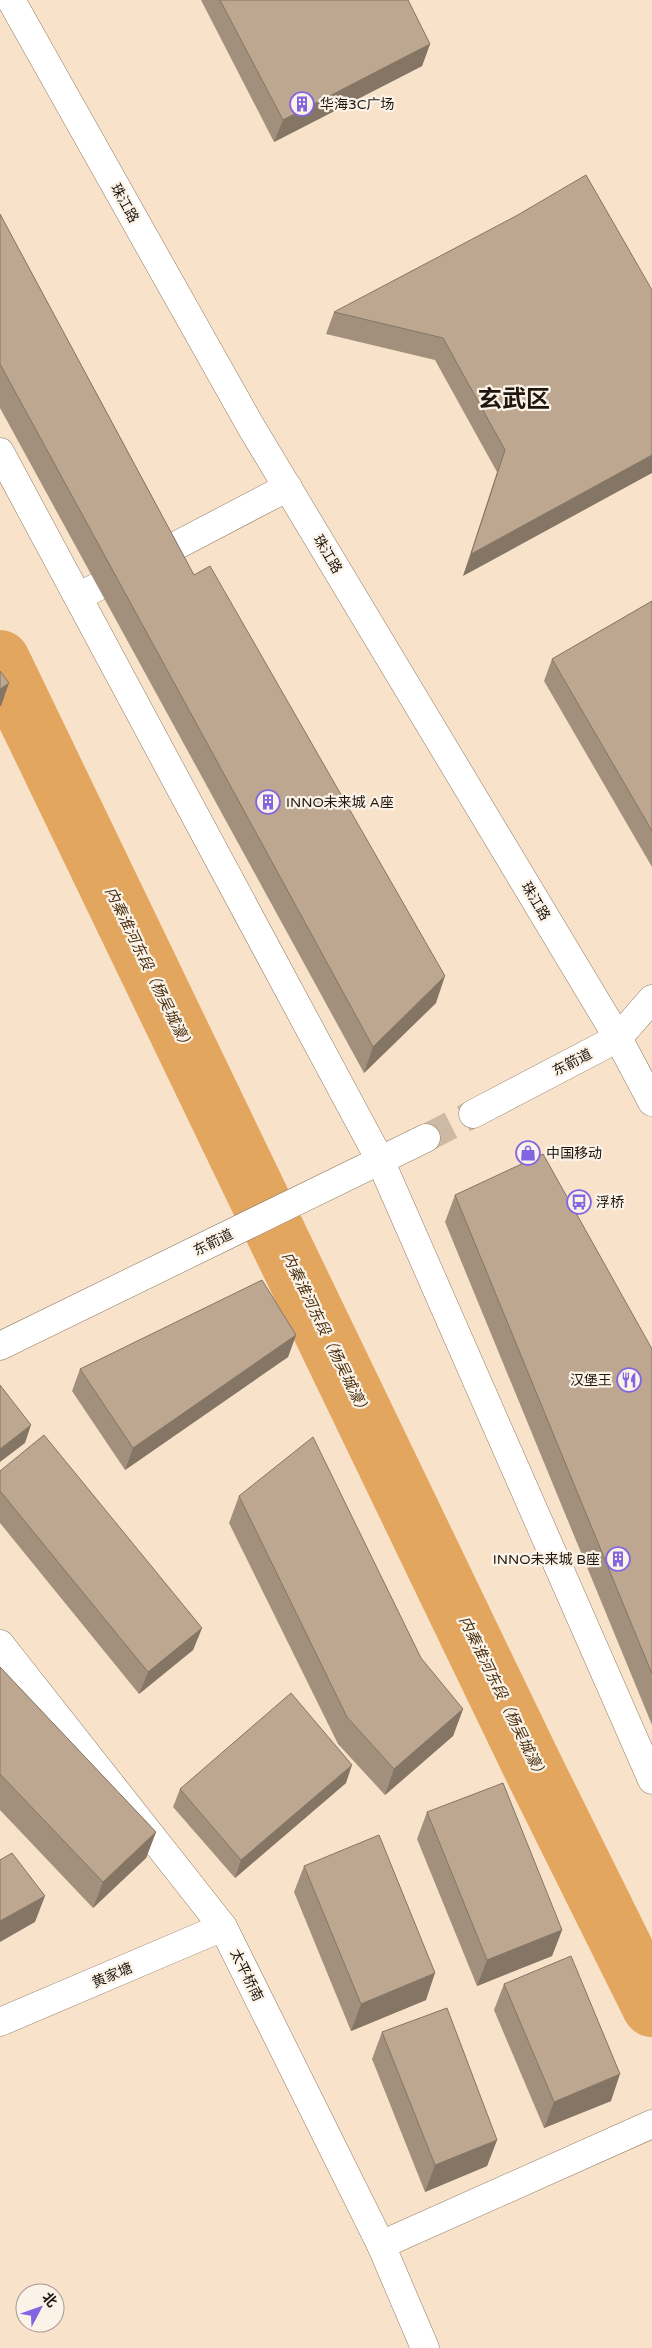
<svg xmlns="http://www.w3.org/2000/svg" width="652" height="2348" font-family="'Varela Round','Noto Sans SC',sans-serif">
<rect width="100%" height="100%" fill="#f9e2ca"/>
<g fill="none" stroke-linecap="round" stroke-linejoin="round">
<polyline stroke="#e3a65e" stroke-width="60" points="0,660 532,1765 652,2007"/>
<polyline stroke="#cdb9a4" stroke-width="28" stroke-dasharray="28 14" stroke-linecap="butt" points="426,1138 473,1114"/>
<g stroke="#917c65" stroke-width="29">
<g id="minor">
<polyline points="0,452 380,1160 652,1780"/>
<polyline points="78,597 288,487"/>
<polyline points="473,1114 618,1038 652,999"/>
<polyline points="0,1346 426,1138"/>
<polyline points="0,1644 223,1927 381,2245 425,2348"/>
<polyline points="0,2022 223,1927"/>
<polyline points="381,2245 652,2124"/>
</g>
</g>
<g stroke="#917c65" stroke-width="29">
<polyline id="major" points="11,0 250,425 618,1038 652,1102"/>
</g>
<use href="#minor" stroke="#fff" stroke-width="28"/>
<use href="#major" stroke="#fff" stroke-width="28"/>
</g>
<g fill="#a3907c">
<polygon points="201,0 408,0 430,44 422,66 274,142"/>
<polygon points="0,214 194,575 436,1003 364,1073 0,408"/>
<polygon points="652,290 463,576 497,472 435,360 326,334 334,312"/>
<polygon points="652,601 652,867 544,681 552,659"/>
<polygon points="455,1195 652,1349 652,1725 445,1222"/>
<polygon points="296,1335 288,1357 125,1470 72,1391 80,1369"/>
<polygon points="0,1471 202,1628 193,1650 139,1694 0,1523"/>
<polygon points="239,1496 463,1709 453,1736 385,1795 338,1744 229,1523"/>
<polygon points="0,1667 156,1832 146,1858 93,1908 0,1810"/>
<polygon points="346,1783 235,1878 173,1807 180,1789"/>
<polygon points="427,1812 562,1930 552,1956 477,1986 417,1839"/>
<polygon points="304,1866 426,2000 351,2031 294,1892"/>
<polygon points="504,1984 611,2101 544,2128 494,2010"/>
<polygon points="382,2032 497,2140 487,2166 425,2192 372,2059"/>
</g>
<g fill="#847565">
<polygon points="430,44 422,66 274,142 283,120"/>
<polygon points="652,455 652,473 463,576 471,554"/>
<polygon points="9,683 1,706 0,706 0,689"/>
<polygon points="445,976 436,1003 364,1073 373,1047"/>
<polygon points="296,1335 288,1357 125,1470 133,1448"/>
<polygon points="31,1425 25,1443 0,1462 0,1449"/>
<polygon points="202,1628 193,1650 139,1694 148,1672"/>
<polygon points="463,1709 453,1736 385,1795 394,1769"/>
<polygon points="352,1765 346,1783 235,1878 241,1860"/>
<polygon points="156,1832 146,1858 93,1908 103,1882"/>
<polygon points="45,1896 35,1922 0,1942 0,1921"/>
<polygon points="562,1930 552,1956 477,1986 487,1960"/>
<polygon points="435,1973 426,2000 351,2031 361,2004"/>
<polygon points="620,2074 611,2101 544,2128 554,2102"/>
<polygon points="497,2140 487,2166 425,2192 435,2165"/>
</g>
<g fill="#bda790" stroke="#847565">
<polygon points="220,0 408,0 430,44 283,120"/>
<polygon points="586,175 652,290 652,455 471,554 505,450 443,338 334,312 516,216"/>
<polygon points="0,214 194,575 210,566 445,976 373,1047 0,364"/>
<polygon points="652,601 652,831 552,659"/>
<polygon points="0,671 9,683 0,689"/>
<polygon points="543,1154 652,1349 652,1674 455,1195"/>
<polygon points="262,1280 296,1335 133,1448 80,1369"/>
<polygon points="0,1385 31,1425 0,1449"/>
<polygon points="44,1435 202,1628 148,1672 0,1491 0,1471"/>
<polygon points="313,1437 421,1658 463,1709 394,1769 347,1717 239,1496"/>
<polygon points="0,1667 156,1832 103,1882 0,1774"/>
<polygon points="291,1693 352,1765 241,1860 180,1789"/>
<polygon points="503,1783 562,1930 487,1960 427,1812"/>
<polygon points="379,1835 435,1973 361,2004 304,1866"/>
<polygon points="12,1853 45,1896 0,1921 0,1860"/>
<polygon points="571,1956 620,2074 554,2102 504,1984"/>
<polygon points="447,2008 497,2140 435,2165 382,2032"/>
</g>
<defs>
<g id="building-ring" transform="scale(1.25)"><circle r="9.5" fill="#fbf2e8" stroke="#8265e0" stroke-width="1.5"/><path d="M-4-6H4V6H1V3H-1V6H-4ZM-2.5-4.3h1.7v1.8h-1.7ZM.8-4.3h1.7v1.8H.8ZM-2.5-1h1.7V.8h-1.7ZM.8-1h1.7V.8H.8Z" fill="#8265e0"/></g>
<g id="shop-ring" transform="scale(1.25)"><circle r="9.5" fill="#fbf2e8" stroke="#8265e0" stroke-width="1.5"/><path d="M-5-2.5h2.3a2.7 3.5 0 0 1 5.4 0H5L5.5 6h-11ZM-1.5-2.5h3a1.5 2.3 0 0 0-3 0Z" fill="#8265e0"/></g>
<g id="bus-ring" transform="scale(1.25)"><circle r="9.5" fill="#fbf2e8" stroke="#8265e0" stroke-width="1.5"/><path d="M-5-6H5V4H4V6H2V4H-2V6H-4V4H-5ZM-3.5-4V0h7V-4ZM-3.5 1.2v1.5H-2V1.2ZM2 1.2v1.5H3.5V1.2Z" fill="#8265e0"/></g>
<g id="restaurant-ring" transform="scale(1.25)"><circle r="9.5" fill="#fbf2e8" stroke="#8265e0" stroke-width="1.5"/><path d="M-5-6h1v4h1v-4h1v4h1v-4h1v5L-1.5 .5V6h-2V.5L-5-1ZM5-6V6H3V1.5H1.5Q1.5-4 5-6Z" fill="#8265e0"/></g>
</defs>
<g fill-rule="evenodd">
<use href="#building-ring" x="302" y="104"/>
<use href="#building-ring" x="268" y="802"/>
<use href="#shop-ring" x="528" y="1153"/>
<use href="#bus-ring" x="579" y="1202"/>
<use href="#restaurant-ring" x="629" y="1380"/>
<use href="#building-ring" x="618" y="1559"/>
</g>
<g text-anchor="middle" stroke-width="4.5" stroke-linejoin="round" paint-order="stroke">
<g font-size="14" fill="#1f170e" stroke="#fbf2e8" text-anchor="start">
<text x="320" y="109">华海3C广场</text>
<text x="286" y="807">INNO未来城 A座</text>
<text x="546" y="1158">中国移动</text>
<text x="596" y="1207">浮桥</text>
<text x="612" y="1385" text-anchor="end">汉堡王</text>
<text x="600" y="1564" text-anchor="end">INNO未来城 B座</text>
</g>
<g font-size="14" fill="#1f170e" stroke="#fbf2e8">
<text transform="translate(125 203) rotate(61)" y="5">珠江路</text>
<text transform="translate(328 554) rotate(59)" y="5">珠江路</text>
<text transform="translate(536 901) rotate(59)" y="5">珠江路</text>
<text transform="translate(572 1062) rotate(-27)" y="5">东箭道</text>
<text transform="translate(213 1242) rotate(-26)" y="5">东箭道</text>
<text transform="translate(112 1975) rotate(-23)" y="5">黄家塘</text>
<text transform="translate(247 1975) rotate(64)" y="5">太平桥南</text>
</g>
<g font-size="15" font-style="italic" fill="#493010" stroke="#fbf2e8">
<text transform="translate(149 969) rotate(64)" y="5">内秦淮河东段（杨吴城濠）</text>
<text transform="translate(326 1334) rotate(64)" y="5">内秦淮河东段（杨吴城濠）</text>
<text transform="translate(503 1698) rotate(64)" y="5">内秦淮河东段（杨吴城濠）</text>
</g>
<g font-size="24" font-weight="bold" fill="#1f170e" stroke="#fbf2e8">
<text x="514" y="407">玄武区</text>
</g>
</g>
<g transform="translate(40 2308) rotate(49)"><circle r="24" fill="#fbf2e8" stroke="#a39a91"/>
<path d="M0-4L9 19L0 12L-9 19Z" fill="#8265e0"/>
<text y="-8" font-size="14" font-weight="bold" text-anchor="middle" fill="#1f170e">北</text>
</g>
</svg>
